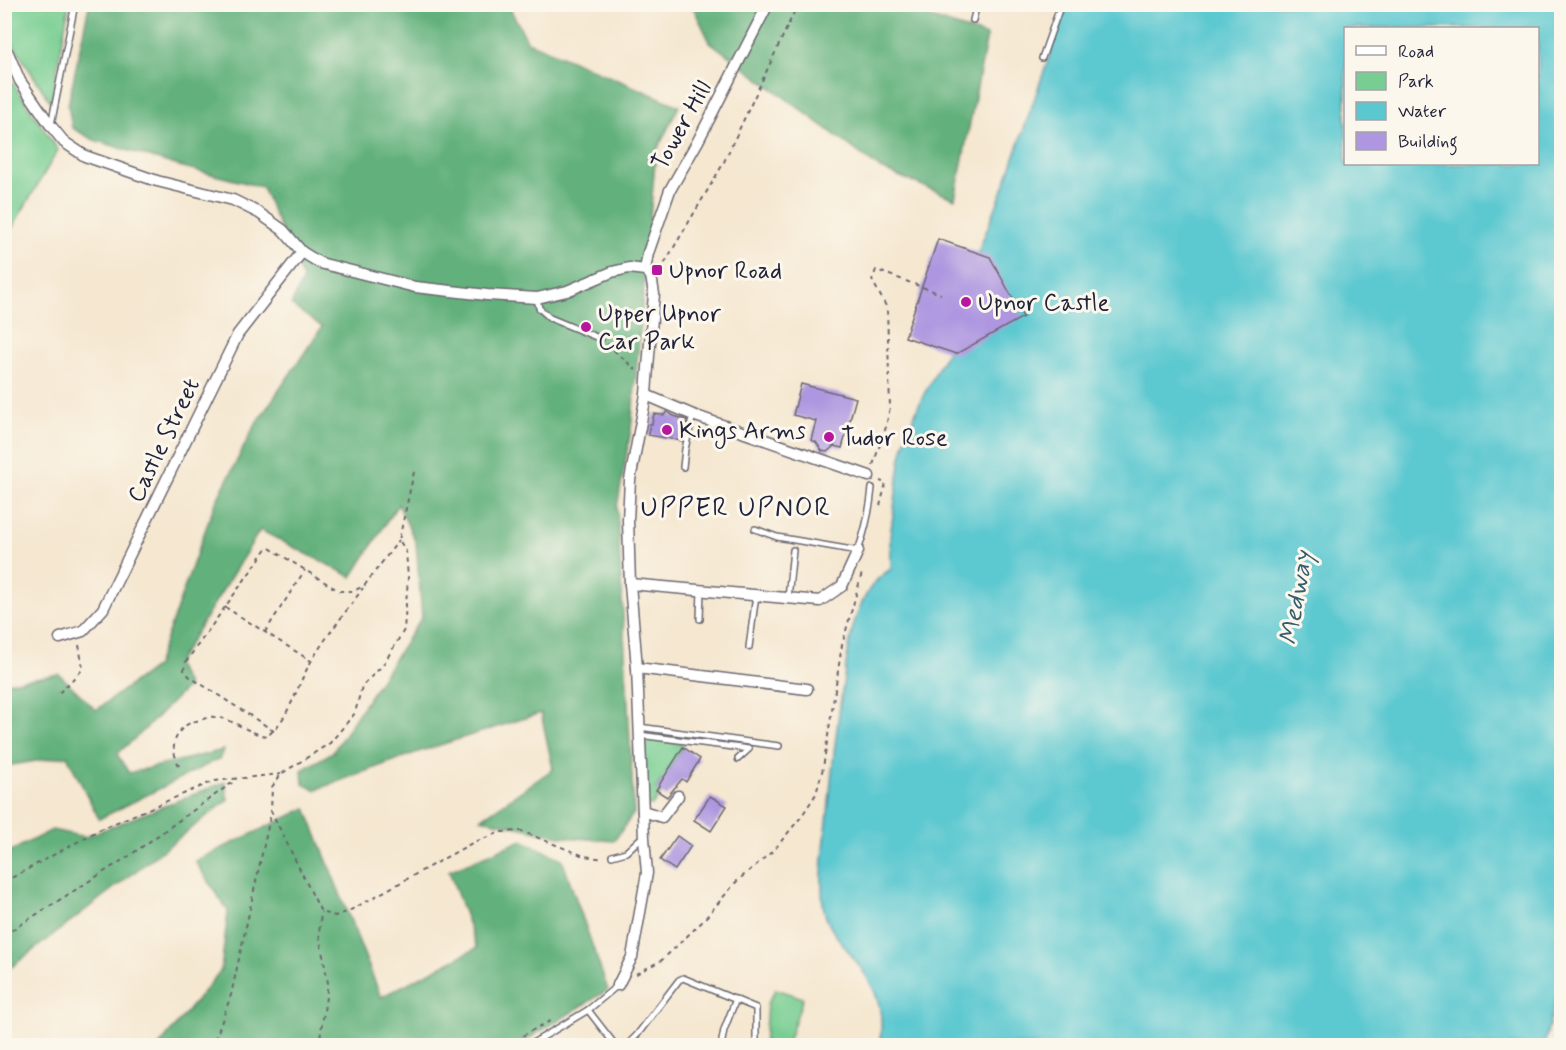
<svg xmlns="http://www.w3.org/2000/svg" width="1566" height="1050" font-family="Mynerve,sans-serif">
<rect width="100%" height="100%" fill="#fbf7ec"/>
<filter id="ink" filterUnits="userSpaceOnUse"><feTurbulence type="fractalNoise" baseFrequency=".0167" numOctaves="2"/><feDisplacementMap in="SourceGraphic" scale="12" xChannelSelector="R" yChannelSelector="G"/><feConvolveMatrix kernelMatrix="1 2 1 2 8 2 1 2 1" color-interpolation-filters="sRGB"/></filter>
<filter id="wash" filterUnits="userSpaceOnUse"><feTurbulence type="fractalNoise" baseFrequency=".008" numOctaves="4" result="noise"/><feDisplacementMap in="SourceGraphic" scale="24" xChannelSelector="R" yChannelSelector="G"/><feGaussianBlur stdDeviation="1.35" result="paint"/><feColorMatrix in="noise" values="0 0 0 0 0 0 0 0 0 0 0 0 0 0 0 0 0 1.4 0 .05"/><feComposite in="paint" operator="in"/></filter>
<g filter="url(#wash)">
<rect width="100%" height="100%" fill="#f5e7d0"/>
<g fill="#78ce92" stroke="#4d7866" stroke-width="1.5">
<polygon points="4,5 69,5 51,103 5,32"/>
<polygon points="5,72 58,150 5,240 4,240"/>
<polygon points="648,738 683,744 683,747 669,769 664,782 661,781 656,789 661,793 652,806 642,803 642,745"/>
<polygon points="776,989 803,998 787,1045 764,1045 767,1004"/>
</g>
<g fill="#62b17c" stroke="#426a5c" stroke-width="1.5">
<polygon points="89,5 508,5 528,42 679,106 656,152 631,430 617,507 634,813 614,841 564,837 481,819 553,769 541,713 415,753 315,790 303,784 302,770 333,752 422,617 416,543 398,504 352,577 260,530 176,665 188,686 142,732 117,754 129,773 224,750 219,759 99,819 67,756 5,766 5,683 59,674 96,710 156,666 214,506 254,427 322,327 291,305 303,279 262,187 179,166 94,140 72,128 68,105"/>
<polygon points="692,5 908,5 907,10 987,36 955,199 881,169 710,42"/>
<polygon points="225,782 228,800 5,972 5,854 52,830 85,837"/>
<polygon points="306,808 381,997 477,948 449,871 522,840 562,859 608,990 518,1045 159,1046 221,970 228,911 195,861"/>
</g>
<path fill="#5bc8d0" stroke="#3e7586" stroke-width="1.5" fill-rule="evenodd" d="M 1067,5 L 1561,5 L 1562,975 L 1544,1045 L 879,1045 C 888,1003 870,979 845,947 C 838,938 829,928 826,917 C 817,890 825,841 828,813 C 832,767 837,723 844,678 C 848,654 850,629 860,607 C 868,589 874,580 891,569 L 890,537 L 901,457 L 908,430 L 922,398 L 944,357 L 956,340 L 977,266 L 980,247 L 1002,192 ZM 1346,28 L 1538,28 L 1538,164 L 1346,164 Z"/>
<g id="blocks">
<g fill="#ae97e0">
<polygon points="938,239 990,257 1023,317 956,354 905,337"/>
<polygon points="801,384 856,398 842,448 834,446 827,452 822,451 816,442 811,440 816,421 793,415"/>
<polygon points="667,412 674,416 687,420 682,441 648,435 650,424 652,424 654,414 664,415"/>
<polygon points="683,747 700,759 686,782 682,779 667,797 656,790"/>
<polygon points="710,796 727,806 711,831 694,820"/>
<polygon points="677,836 691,846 675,870 660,860"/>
</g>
</g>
</g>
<g filter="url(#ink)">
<use href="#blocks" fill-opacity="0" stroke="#6c676f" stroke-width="1.5"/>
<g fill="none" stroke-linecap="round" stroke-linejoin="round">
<g stroke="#6c676f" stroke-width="8">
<g id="service">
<polyline points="973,20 977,4"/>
<polyline points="1042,58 1061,4"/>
<polyline points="51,125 75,4"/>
<polyline points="537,298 539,308 550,318 601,339"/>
<polyline points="683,467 685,449 693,415"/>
<path d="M 755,529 L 777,537 L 858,551 C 865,531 870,510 872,488"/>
<polyline points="788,598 793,550"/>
<polyline points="700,619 701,590"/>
<polyline points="749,647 756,595"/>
<polyline points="639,727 779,746"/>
<polyline points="639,735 749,749 738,759"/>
<polyline points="612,856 626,852 643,836"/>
<polyline points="588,1010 616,1046"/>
<polyline points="528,1046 588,1010 618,985"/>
<polyline points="626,1046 637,1035 679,980 683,978 756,1008 756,1046"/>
<polyline points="721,1046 724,1030 736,999"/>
</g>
</g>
<g stroke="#6c676f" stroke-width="13">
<g id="minor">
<polyline points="4,47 8,53 20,81 51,126 64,142 85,156 157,181 233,200 259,213 283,230 302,252 320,263 415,287 487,295 537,298 567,291 612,272 629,268 645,270 651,276 654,294 647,380 646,395 630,480 628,520 630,584 637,668 644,838 647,873 632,957 618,985"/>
<polyline points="645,270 648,253 670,190 698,141 768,4"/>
<polyline points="646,395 693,415 869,476"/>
<polyline points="630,584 820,601 842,586 858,551"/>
<polyline points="60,638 83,631 103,609 238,334 302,252"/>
<polyline points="637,668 807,689"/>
<polyline points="643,811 662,817 678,796"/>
</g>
</g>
<g stroke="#6c676f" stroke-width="2" stroke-dasharray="4.5 4.5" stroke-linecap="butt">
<polyline points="660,271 723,164 798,4"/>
<polyline points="607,344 636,370"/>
<polyline points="873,465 886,427 890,407 887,308 872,280 876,270 941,294"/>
<polyline points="414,472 399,540 406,551 408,578 404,630 383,665 362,686 355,713 330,743 281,774 272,787 271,811 321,912 335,916 349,911 472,843 501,832 521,831 584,856 604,859"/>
<polyline points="880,506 886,483 880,481"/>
<polyline points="225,607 311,661"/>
<polyline points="265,632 305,570"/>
<polyline points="59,693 83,669 79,645"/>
<polyline points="274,731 190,677 184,670 185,663 268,547 339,591 353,591 364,586 399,540"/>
<path d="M 179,766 C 173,752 171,744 180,731 C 185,724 192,722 200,720 C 204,719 210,716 214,717 C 232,718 249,734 267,736 C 290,719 297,684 312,660 C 327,635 346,612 363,588"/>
<polyline points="4,882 101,829 214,781 281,774"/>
<polyline points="4,935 129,856 236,780"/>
<polyline points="636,974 662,960 702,922 737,881 774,850 801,817 816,794 823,768 842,645 862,573"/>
<polyline points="208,1046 217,1035 231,995 271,813"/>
<polyline points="319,1046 328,983 319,934 321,912"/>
<polyline points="508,1046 527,1033 552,1020"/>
</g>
<use href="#service" stroke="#fff" stroke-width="5"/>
<use href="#minor" stroke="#fff" stroke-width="10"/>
</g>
</g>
<g fill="#b5179e" stroke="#fbf7ec" stroke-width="2">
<rect x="651" y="264" width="12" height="12" rx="3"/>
<circle cx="966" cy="302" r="6"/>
<circle cx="586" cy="327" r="6"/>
<circle cx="667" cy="430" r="6"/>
<circle cx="829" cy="437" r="6"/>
</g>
<g text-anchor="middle" stroke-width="6" stroke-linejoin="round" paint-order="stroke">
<g font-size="24" fill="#22223b" stroke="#fbf7ec">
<text transform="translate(681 125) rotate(-61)" y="8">Tower Hill</text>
<text transform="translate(163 440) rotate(-64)" y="8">Castle Street</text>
</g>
<g font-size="24" fill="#22223b" stroke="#fbf7ec" text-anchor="start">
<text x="669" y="278">Upnor Road</text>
<text x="978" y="310">Upnor Castle</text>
<text x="598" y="321">Upper Upnor<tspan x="598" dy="28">Car Park</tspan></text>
<text x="679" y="438">Kings Arms</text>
<text x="841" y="445">Tudor Rose</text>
</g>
<g font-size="26" font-style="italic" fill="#365c6f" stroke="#fbf7ec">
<text transform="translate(1295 598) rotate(-80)" y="9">Medway</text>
</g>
<g font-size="27" letter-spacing="1.5" fill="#22223b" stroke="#fbf7ec">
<text x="736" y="516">UPPER UPNOR</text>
</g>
</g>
<rect width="1566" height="1050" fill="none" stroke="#fbf7ec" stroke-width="24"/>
<rect x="1344" y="27" width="195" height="138" fill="#fbf7ec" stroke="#a4a2a5" stroke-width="1.5"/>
<rect x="1356" y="46" width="30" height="9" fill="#ffffff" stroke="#a4a2a5" stroke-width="1.5"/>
<text x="1398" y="57" font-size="18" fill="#22223b">Road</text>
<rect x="1356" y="72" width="30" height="18" fill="#78ce92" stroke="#a4a2a5" stroke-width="1.5"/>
<text x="1398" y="87" font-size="18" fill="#22223b">Park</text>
<rect x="1356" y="102" width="30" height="18" fill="#5bc8d0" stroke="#a4a2a5" stroke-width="1.5"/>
<text x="1398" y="117" font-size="18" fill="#22223b">Water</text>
<rect x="1356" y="132" width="30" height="18" fill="#ae97e0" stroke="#a4a2a5" stroke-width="1.5"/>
<text x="1398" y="147" font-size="18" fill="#22223b">Building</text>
</svg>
